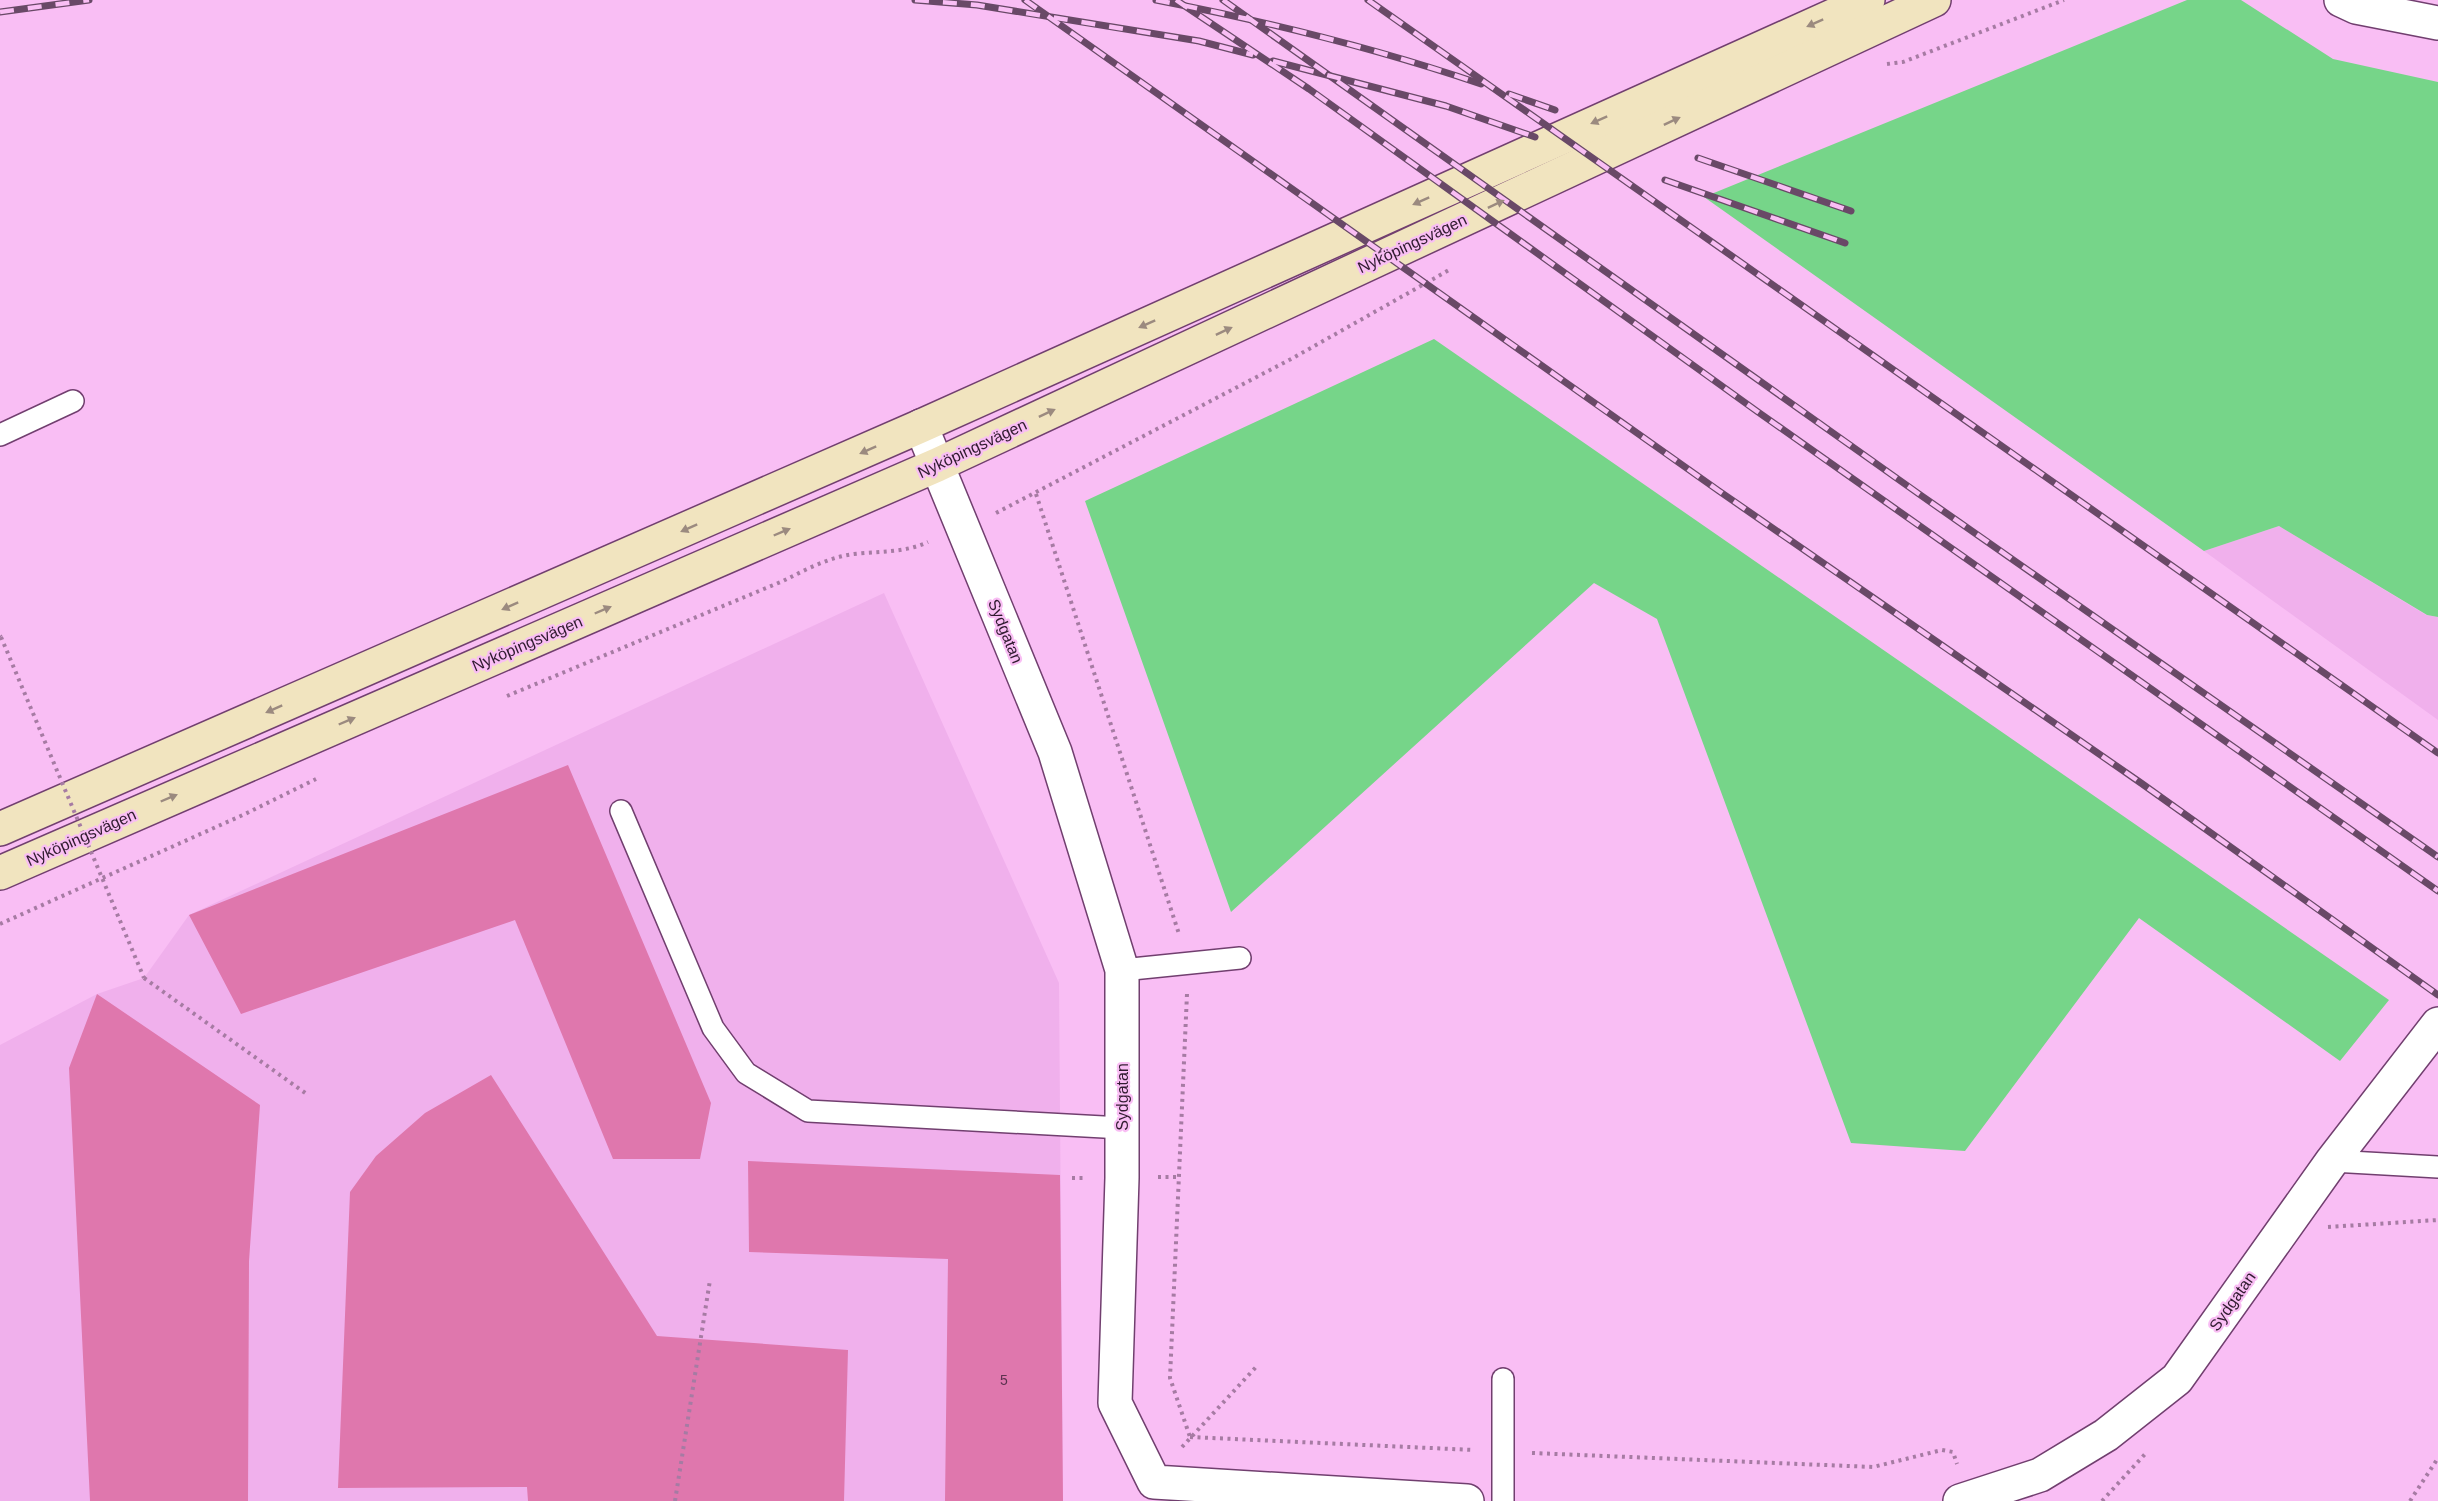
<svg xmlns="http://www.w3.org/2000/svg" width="2438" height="1501" font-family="Arial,sans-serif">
<rect width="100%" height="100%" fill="#f9bef4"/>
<g fill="#f0b0ec">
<polygon points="2279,526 2426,615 2438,617 2438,720 2204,551"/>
<polygon points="884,593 1059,983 1063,1501 0,1501 0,1045 97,994 144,978 189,915"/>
</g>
<g fill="#76d589">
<polygon points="2187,0 2241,0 2333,59 2438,82 2438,617 2427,615 2279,526 2204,551 1704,197"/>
<polygon points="1434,339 2389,1000 2340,1061 2139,918 1965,1151 1851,1143 1657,619 1594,583 1231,912 1085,501"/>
</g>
<g fill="#df77ad">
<polygon points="568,765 711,1103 700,1159 613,1159 515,920 241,1014 189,915"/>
<polygon points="97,994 260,1105 249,1261 248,1501 90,1501 69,1068"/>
<polygon points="491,1075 657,1336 848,1350 844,1501 528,1501 527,1487 338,1488 350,1192 376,1156 425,1113"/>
<polygon points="748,1161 1060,1175 1063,1501 945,1501 948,1259 749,1252"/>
</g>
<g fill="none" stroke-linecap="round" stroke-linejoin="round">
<g stroke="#713f6f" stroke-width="24">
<g id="lane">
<polyline points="0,435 73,401"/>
<polyline points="621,811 713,1028 746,1073 808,1111 1122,1128"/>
<polyline points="1122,970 1240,958"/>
<polyline points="2332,1161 2438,1167"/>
<polyline points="1503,1379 1503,1501"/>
</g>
</g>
<g stroke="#713f6f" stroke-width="36">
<g id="street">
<polyline points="2341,0 2356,7 2438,23"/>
<polyline points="921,426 1055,752 1122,970 1122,1178 1115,1403 1154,1482 1467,1501"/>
<polyline points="1960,1501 2040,1475 2106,1435 2177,1379 2332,1161 2438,1024"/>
</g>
</g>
<g stroke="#713f6f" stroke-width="36">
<g id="secondary">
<polyline points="0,829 921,426 1868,0"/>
<polyline points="0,873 937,465 1934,0"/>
</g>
</g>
<g stroke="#a67ba3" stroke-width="4" stroke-dasharray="3 4.5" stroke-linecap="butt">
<polyline points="1887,64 1903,62 2064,0"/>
<polyline points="1036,494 1179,934"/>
<polyline points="996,513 1293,358 1449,270"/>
<polyline points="0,636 1,637"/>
<path d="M 507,696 L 783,581 C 805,570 829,557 854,554 C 880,551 904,553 928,542"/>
<polyline points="0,924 245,814 316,779"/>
<polyline points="144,978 308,1095"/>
<polyline points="1187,994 1170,1378 1190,1437"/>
<polyline points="1158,1177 1178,1177"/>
<polyline points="1072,1178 1085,1178"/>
<polyline points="2328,1227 2438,1220"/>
<polyline points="1190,1437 1474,1450"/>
<polyline points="1182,1447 1257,1366"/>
<polyline points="1532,1453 1873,1467 1942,1450 1953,1452 1957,1464"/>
<polyline points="675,1501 710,1280"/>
<polyline points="2102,1501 2146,1453"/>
<polyline points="2410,1501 2438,1458"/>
</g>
<use href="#lane" stroke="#fff" stroke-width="21"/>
<use href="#street" stroke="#fff" stroke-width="33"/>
<use href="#secondary" stroke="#f1e4bf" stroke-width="33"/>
<g stroke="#694967" stroke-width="7">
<g id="rail">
<polyline points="915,0 977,5 1199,41 1253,55"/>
<polyline points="1025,0 1719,491 2141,783 2438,995"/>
<path d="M 1156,0 C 1265,21 1375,48 1481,84"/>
<polyline points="1176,0 1309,89 1758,412 2438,891"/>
<polyline points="1223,0 1919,494 2438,857"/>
<polyline points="1368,0 2438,753"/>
<polyline points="0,12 89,0"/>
<polyline points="1273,61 1446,106 1535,137"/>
<polyline points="1509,94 1555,110"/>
<polyline points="1698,158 1851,211"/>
<polyline points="1665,180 1845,243"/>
</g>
</g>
<use href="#rail" stroke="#f9bef4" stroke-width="4.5" stroke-dasharray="14" stroke-linecap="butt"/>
<polyline stroke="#a67ba3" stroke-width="4" stroke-dasharray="3 4.5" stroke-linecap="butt" points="1,637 144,978"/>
</g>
<defs><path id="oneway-solid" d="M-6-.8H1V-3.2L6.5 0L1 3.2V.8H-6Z" transform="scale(1.5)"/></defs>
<g fill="#9b8a7f">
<use href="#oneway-solid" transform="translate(1815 23) rotate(156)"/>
<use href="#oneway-solid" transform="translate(1599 120) rotate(156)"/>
<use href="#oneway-solid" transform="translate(1672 121) rotate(-25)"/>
<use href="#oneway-solid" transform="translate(1421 201) rotate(156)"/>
<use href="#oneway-solid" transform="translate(1496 204) rotate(-25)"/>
<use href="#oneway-solid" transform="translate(1147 324) rotate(156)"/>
<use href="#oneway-solid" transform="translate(1224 331) rotate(-25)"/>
<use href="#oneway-solid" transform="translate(1047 413) rotate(-25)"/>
<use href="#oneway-solid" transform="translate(868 450) rotate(156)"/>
<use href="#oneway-solid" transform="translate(689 528) rotate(156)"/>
<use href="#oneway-solid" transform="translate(782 532) rotate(-23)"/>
<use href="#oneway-solid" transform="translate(510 606) rotate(156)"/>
<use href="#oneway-solid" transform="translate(603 610) rotate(-23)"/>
<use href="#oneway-solid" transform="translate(274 709) rotate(156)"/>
<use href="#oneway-solid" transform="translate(347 721) rotate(-23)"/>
<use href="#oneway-solid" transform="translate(169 798) rotate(-23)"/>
</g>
<g text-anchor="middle" stroke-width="4.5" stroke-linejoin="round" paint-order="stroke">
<g font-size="14" fill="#5c324f">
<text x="1004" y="1385">5</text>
</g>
<g font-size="16" fill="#311b30" stroke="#f9bef4">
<text transform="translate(1412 243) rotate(-25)" y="6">Nyköpingsvägen</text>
<text transform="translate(972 448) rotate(-25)" y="6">Nyköpingsvägen</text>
<text transform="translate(1006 631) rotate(68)" y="6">Sydgatan</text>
<text transform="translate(527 643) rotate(-23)" y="6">Nyköpingsvägen</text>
<text transform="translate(81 837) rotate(-24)" y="6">Nyköpingsvägen</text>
<text transform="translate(1122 1097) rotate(-90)" y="6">Sydgatan</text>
<text transform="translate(2232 1301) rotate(-55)" y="6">Sydgatan</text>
</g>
</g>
</svg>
